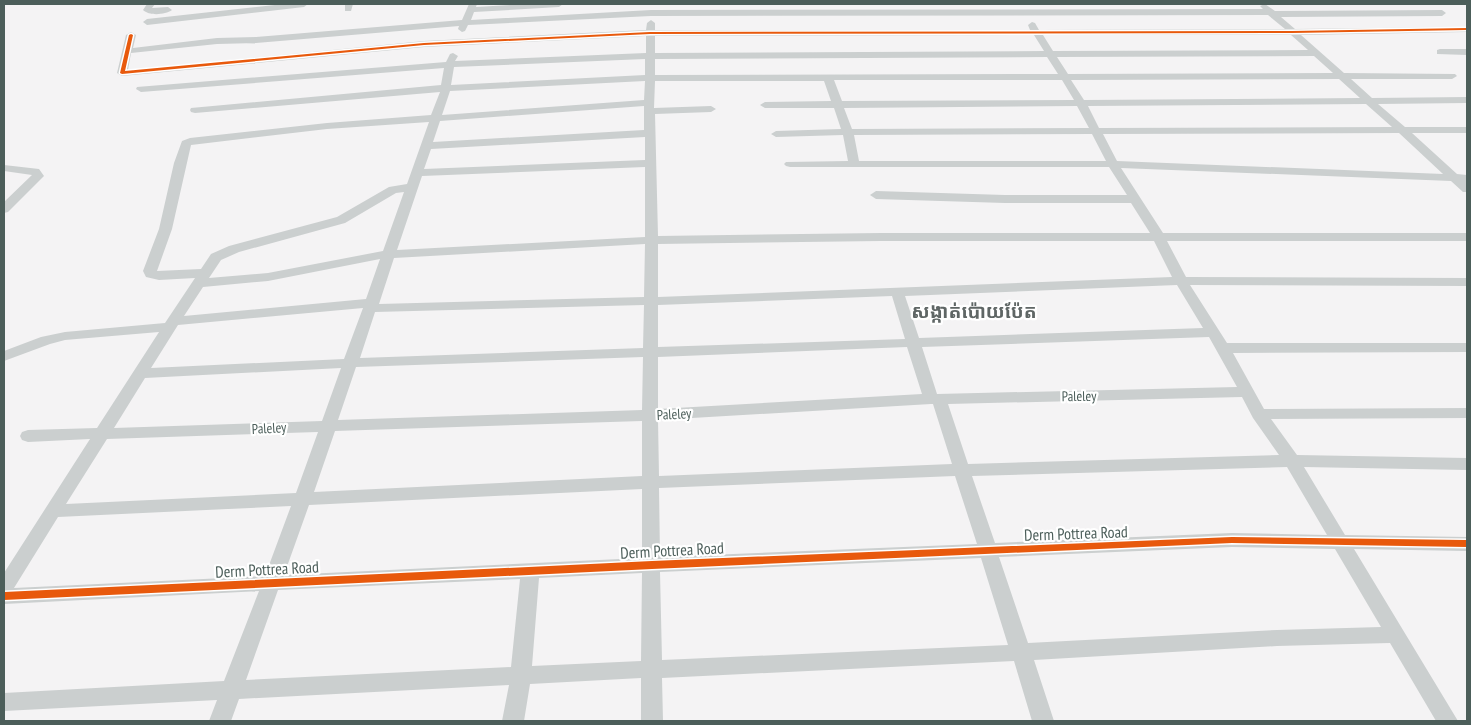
<svg xmlns="http://www.w3.org/2000/svg" width="1471" height="725" font-family="'PT Sans Narrow','Noto Sans Khmer',sans-serif">
<rect width="100%" height="100%" fill="#f4f3f4"/>
<g fill="none" stroke-linecap="round" stroke-linejoin="round">
<g fill="#cbcfcf" fill-rule="evenodd">
<path d="M 147,4 L 155,4 L 152,8 L 168,7 L 172,10 C 165,15 149,16 143,10 Z"/>
<polygon points="284,4 308,4 304,7 147,25 143,22 147,19"/>
<polygon points="345,4 353,4 351,11 345,11"/>
<path d="M 469,4 L 477,4 L 476,7 L 525,4 L 563,4 L 559,7 L 474,12 L 471,20 L 651,10 L 1263,9 L 1260,6 L 1265,4 L 1275,11 L 1442,10 L 1446,13 L 1442,16 L 1281,17 L 1295,29 L 1467,27 L 1466,32 L 1301,35 L 1344,73 L 1455,74 L 1457,76 L 1452,79 L 1351,79 L 1372,98 L 1467,97 L 1467,103 L 1378,104 L 1405,127 L 1467,127 L 1467,133 L 1412,133 L 1457,174 L 1467,175 L 1467,181 L 1466,181 L 1467,192 L 1463,192 L 1451,181 L 1121,168 L 1163,233 L 1467,233 L 1467,241 L 1167,241 L 1186,277 L 1467,278 L 1467,286 L 1190,285 L 1227,343 L 1467,343 L 1467,352 L 1233,353 L 1264,409 L 1467,408 L 1467,418 L 1271,419 L 1297,455 L 1467,458 L 1467,470 L 1304,467 L 1345,535 L 1467,537 L 1467,551 L 1354,549 L 1458,721 L 1436,721 L 1390,643 L 1277,646 L 1034,660 L 1054,721 L 1032,721 L 1014,661 L 662,678 L 663,721 L 641,721 L 641,678 L 530,684 L 524,721 L 502,721 L 509,685 L 239,699 L 231,721 L 209,721 L 217,700 L 4,711 L 4,693 L 224,681 L 259,591 L 4,604 L 4,573 L 90,439 L 28,442 L 22,440 L 20,436 L 22,432 L 28,430 L 97,428 L 159,332 L 65,340 L 50,344 L 4,361 L 4,351 L 41,337 L 65,332 L 165,323 L 195,278 L 159,280 L 146,277 L 143,271 L 159,229 L 174,163 L 182,141 L 190,138 L 327,123 L 431,115 L 440,92 L 195,113 L 191,112 L 190,110 L 191,108 L 441,85 L 444,68 L 141,92 L 136,89 L 137,87 L 446,62 L 450,54 L 453,53 L 458,56 L 455,61 L 646,53 L 646,36 L 424,47 L 122,76 L 117,73 L 126,35 L 131,32 L 136,35 L 133,48 L 217,38 L 256,37 L 462,20 ZM 1268,15 L 1285,29 L 1039,30 L 1035,23 L 1032,22 L 1028,25 L 1030,30 L 655,30 L 655,23 L 651,20 L 647,23 L 646,30 L 424,41 L 128,70 L 131,53 L 217,44 L 256,43 L 459,26 L 458,29 L 462,32 L 465,31 L 468,25 L 651,16 ZM 1034,35 L 1044,51 L 655,53 L 655,36 ZM 1043,35 L 1291,35 L 1308,50 L 1053,51 ZM 1314,56 L 1333,73 L 1068,74 L 1057,57 ZM 1047,57 L 1058,74 L 655,75 L 655,59 ZM 645,59 L 645,75 L 451,85 L 454,67 ZM 1339,79 L 1360,98 L 1084,100 L 1071,80 ZM 834,80 L 1062,80 L 1074,100 L 842,101 ZM 645,81 L 644,100 L 442,115 L 450,91 ZM 655,81 L 824,81 L 831,101 L 765,102 L 760,105 L 765,108 L 834,108 L 841,129 L 776,131 L 771,134 L 776,137 L 843,135 L 848,161 L 786,162 L 784,164 L 786,166 L 790,167 L 1109,167 L 1127,195 L 1005,195 L 876,191 L 870,195 L 876,199 L 1005,203 L 1131,203 L 1150,233 L 881,233 L 658,236 L 655,114 L 711,112 L 716,109 L 711,106 L 654,108 ZM 1366,104 L 1392,127 L 1099,128 L 1088,106 ZM 644,106 L 644,130 L 433,142 L 440,121 ZM 1077,106 L 1089,128 L 852,129 L 844,108 ZM 429,122 L 407,184 L 389,187 L 337,217 L 229,246 L 211,254 L 201,269 L 157,271 L 172,229 L 191,145 L 327,129 ZM 1399,133 L 1443,174 L 1117,161 L 1103,134 ZM 1092,134 L 1106,161 L 859,161 L 854,135 ZM 645,137 L 645,160 L 424,169 L 431,149 ZM 645,167 L 645,237 L 397,250 L 422,176 ZM 404,192 L 383,251 L 268,273 L 209,278 L 221,260 L 239,252 L 345,223 L 396,193 ZM 881,241 L 1154,241 L 1172,277 L 658,297 L 658,244 ZM 645,244 L 644,297 L 379,304 L 394,258 ZM 380,259 L 366,299 L 184,316 L 203,287 L 268,281 ZM 1177,285 L 1203,328 L 919,338 L 905,296 ZM 892,296 L 905,339 L 658,347 L 658,305 ZM 644,305 L 643,348 L 360,358 L 375,312 ZM 363,308 L 344,359 L 151,368 L 178,325 ZM 1209,337 L 1237,387 L 937,394 L 922,347 ZM 907,347 L 922,394 L 658,409 L 658,357 ZM 643,357 L 642,410 L 338,420 L 356,367 ZM 341,368 L 322,421 L 114,428 L 145,378 ZM 1242,397 L 1253,418 L 1279,455 L 968,464 L 948,404 ZM 931,404 L 933,404 L 952,464 L 659,476 L 658,420 ZM 642,421 L 642,476 L 314,492 L 335,431 ZM 318,432 L 296,493 L 66,504 L 107,439 ZM 1287,467 L 1327,535 L 1232,533 L 995,543 L 972,476 ZM 955,476 L 977,544 L 660,557 L 659,488 ZM 642,489 L 642,558 L 284,575 L 309,505 ZM 291,506 L 265,576 L 14,588 L 58,517 ZM 1232,547 L 1335,549 L 1381,627 L 1277,630 L 1028,643 L 999,557 ZM 981,558 L 1008,645 L 662,660 L 660,572 ZM 642,573 L 641,661 L 532,666 L 539,578 ZM 520,579 L 511,667 L 246,680 L 278,590 Z"/>
<polygon points="1440,49 1467,49 1467,55 1437,54 1437,50"/>
<polygon points="4,165 39,169 44,176 8,212 4,213 4,202 32,175 4,171"/>
</g>
<g stroke="#fff" stroke-width="3">
<g id="cycleway">
<polygon points="1467,28 1467,30 1466,30 1292,33 650,34 424,45 122,74 120,73 129,35 131,34 133,35 125,71 424,43 650,32 1292,31"/>
<polygon points="1232,537 1467,540 1467,547 1232,543 652,569 4,600 4,592 652,561"/>
</g>
</g>
<use href="#cycleway" fill="#e8590c" fill-rule="evenodd"/>
</g>
<g text-anchor="middle" stroke-width="4.5" stroke-linejoin="round" paint-order="stroke">
<g font-size="14" fill="#4c5e5a" stroke="#fff">
<text transform="translate(1079 396) rotate(-1)" y="5">Paleley</text>
<text transform="translate(674 414) rotate(-3)" y="5">Paleley</text>
<text transform="translate(269 428) rotate(-3)" y="5">Paleley</text>
</g>
<g font-size="16" fill="#4c5e5a" stroke="#fff">
<text transform="translate(1076 533) rotate(-2)" y="6">Derm Pottrea Road</text>
<text transform="translate(672 550) rotate(-3)" y="6">Derm Pottrea Road</text>
<text transform="translate(267 569) rotate(-3)" y="6">Derm Pottrea Road</text>
</g>
<g font-size="19" font-weight="bold" fill="#5f6665" stroke="#fff">
<text x="974" y="318">សង្កាត់ប៉ោយប៉ែត</text>
</g>
</g>
<rect width="1471" height="725" fill="none" stroke="#4c5e5a" stroke-width="10"/>
</svg>
